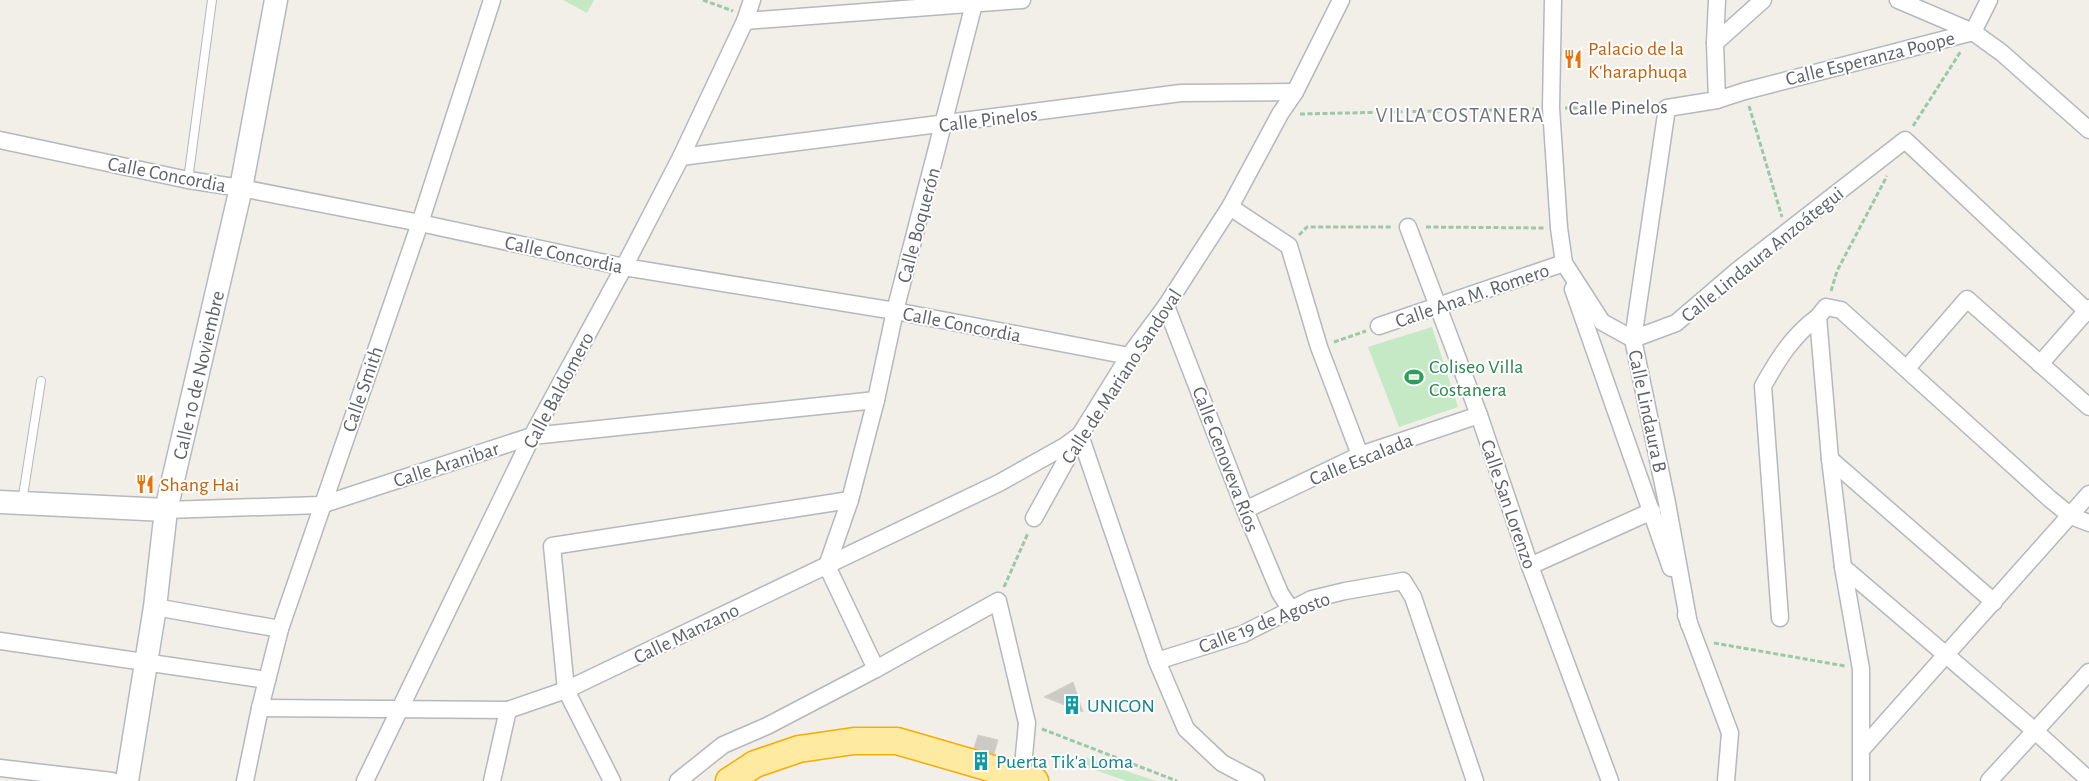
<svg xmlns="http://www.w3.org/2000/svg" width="2089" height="781" font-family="'Alegreya Sans',sans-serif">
<rect width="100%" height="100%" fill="#f1efe8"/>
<g fill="#c5e8c5">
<polygon points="563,0 594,0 587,13"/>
<polygon points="1432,327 1458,407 1399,427 1368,347"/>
<polygon points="1084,757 1156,781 1127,781 1077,764"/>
</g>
<g fill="#cccac5" stroke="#d6d1c6">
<polygon points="1073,682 1083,712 1044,697"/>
<polygon points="978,735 998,740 994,754 974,748"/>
</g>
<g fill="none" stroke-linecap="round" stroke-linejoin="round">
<g stroke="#b5b8bc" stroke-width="10">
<g id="service">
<polyline points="188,180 212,0"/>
<polyline points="22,502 41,381"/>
</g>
</g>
<g stroke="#b5b8bc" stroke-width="19">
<g id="minor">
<polyline points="1553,0 1551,108 1559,228 1564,263 1602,322 1633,339 1676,323 1738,270 1905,140 2089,313"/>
<polyline points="1717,0 1715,43 1717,100"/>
<polyline points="1898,0 1973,32 1989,0"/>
<polyline points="745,21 1022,0"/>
<polyline points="1715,43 1763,0"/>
<polyline points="0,140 188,180 241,188 420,223 624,267 895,311 1129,356"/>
<polyline points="681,157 1181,93 1295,92"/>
<polyline points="1230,207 1289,246 1319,347 1360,455"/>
<polyline points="1408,227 1479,415 1530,566 1610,781"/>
<polyline points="1573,289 1671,568"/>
<polyline points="1166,306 1245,510 1280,593 1291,610"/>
<polyline points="1379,326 1564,263"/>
<polyline points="2040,364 2089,308"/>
<polyline points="1907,368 1967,299 2089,407"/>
<polyline points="1080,435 1157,661 1186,729 1222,763 1256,781"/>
<polyline points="1830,459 1994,602"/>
<polyline points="166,510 321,505 532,436 876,400"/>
<polyline points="1245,510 1360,455 1479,415"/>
<polyline points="1034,518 1080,435 1129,356 1166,306 1230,207 1280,114 1295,92 1341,0"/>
<polyline points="1530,566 1652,511"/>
<polyline points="1843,567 2035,731 2089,780"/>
<polyline points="155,607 280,629"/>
<polyline points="1686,615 1730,733 1726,781"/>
<path d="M 1780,618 L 1763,386 C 1778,359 1793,335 1818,317"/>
<polyline points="1689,624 1667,503 1633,339 1667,108 1717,100 1745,91 1973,32 2002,53 2089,130"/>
<polyline points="0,641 267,680"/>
<polyline points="1157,661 1243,634 1312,599 1345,591 1403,581 1413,597 1475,781"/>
<polyline points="876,669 827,566 850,500 876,400 895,311 975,0"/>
<polyline points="260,708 508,710 566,690 999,483 1065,446 1080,435"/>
<polyline points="1862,749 2089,494"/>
<polyline points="0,768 112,781"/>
<polyline points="245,781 260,708 280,629 420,223 492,0"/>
<polyline points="365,781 532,436 624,267 681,157 745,21 752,0"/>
<polyline points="492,781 508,710"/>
<polyline points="612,781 566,690 552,546 850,500"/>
<polyline points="678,781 723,745 767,726 876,669 998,601 1027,723 1022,777"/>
<polyline points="1861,781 1861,669 1843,567 1830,459 1818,317 1826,307 1841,310 2050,499 2071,516 2089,523"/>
<polyline points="1989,781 2089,672"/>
</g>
</g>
<g stroke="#b6babf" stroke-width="25">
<g id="secondary">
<polyline points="0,502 166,510"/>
<polyline points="127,781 155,607 166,510 241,188 276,0"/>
</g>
</g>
<g stroke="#f9ab00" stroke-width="29">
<polyline id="trunk" points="729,781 755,764 799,749 854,741 897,741 1035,781"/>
</g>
<g stroke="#9cc7a9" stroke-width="3" stroke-dasharray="5 2.5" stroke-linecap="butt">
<polyline points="703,0 733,11"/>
<polyline points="1749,106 1782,217"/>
<polyline points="1565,108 1651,108"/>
<polyline points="1300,114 1536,109"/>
<polyline points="1913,126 1961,51"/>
<polyline points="1426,227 1544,228"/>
<polyline points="1299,235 1307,227 1392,227"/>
<polyline points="1831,291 1837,271 1887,176"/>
<polyline points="1334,342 1366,331"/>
<polyline points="1004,587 1028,533"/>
<polyline points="1714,643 1845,666"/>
<polyline points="1042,729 1177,781"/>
</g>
<use href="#service" stroke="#fff" stroke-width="8"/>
<use href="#minor" stroke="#fff" stroke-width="16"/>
<use href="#secondary" stroke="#fff" stroke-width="22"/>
<use href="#trunk" stroke="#feeaa1" stroke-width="26"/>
</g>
<defs>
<g id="restaurant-bare" transform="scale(1.5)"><path d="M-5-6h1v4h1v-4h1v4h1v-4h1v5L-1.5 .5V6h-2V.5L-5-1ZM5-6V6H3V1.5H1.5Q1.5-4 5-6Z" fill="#e8710a" stroke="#fff" stroke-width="2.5" paint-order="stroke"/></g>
<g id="stadium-bare" transform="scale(1.5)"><path d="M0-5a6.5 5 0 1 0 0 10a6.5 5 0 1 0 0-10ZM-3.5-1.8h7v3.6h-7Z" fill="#2e9e5b" stroke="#fff" stroke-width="2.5" paint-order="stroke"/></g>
<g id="building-bare" transform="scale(1.5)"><path d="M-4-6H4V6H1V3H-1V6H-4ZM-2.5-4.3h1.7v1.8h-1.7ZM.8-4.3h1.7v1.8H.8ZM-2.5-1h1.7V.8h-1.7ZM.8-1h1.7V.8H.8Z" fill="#0f9aa8" stroke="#fff" stroke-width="2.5" paint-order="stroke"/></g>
</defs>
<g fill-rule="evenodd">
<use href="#restaurant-bare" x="1573" y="59"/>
<use href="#stadium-bare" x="1414" y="377"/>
<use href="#restaurant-bare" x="145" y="484"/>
<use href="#building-bare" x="1072" y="705"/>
<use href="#building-bare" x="981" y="761"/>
</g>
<g text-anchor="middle" stroke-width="4" stroke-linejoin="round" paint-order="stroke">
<g font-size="20" fill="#c56008" stroke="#fff" text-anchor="start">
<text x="1588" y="55">Palacio de la<tspan x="1588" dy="23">K'haraphuqa</tspan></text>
<text x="160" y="491">Shang Hai</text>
</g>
<g font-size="20" fill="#5f6368" stroke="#fff">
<text transform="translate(1870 58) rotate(-14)" y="7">Calle Esperanza Poope</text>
<text transform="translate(1618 107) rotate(-1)" y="7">Calle Pinelos</text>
<text transform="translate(988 119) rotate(-7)" y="7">Calle Pinelos</text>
<text transform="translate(167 174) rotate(11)" y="7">Calle Concordia</text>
<text transform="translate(918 225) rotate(-75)" y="7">Calle Boquerón</text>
<text transform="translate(564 254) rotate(12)" y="7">Calle Concordia</text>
<text transform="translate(1762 254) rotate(-39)" y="7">Calle Lindaura Anzoátegui</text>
<text transform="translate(1472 295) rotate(-19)" y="7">Calle Ana M. Romero</text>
<text transform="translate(962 324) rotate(11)" y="7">Calle Concordia</text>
<text transform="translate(198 375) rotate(-77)" y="7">Calle 10 de Noviembre</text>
<text transform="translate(1121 376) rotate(-57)" y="7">Calle de Mariano Sandoval</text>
<text transform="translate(362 389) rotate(-71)" y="7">Calle Smith</text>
<text transform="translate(558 390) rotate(-62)" y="7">Calle Baldomero</text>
<text transform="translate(1648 411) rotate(78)" y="7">Calle Lindaura B</text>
<text transform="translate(1226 459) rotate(69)" y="7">Calle Genoveva Ríos</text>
<text transform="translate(1361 459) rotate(-22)" y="7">Calle Escalada</text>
<text transform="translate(446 464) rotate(-18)" y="7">Calle Aranibar</text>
<text transform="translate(1509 504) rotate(71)" y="7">Calle San Lorenzo</text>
<text transform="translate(1264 622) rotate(-21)" y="7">Calle 19 de Agosto</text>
<text transform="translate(686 633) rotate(-26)" y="7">Calle Manzano</text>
</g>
<g font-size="20" fill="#27864d" stroke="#fff" text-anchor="start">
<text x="1429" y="373">Coliseo Villa<tspan x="1429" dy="23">Costanera</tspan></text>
</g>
<g font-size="20" fill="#0d838f" stroke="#fff" text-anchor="start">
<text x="1087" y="712">UNICON</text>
<text x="996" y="768">Puerta Tik'a Loma</text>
</g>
<g font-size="21" letter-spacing="1" fill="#70757a" stroke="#fff">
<text x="1460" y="122">VILLA COSTANERA</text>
</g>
</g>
</svg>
